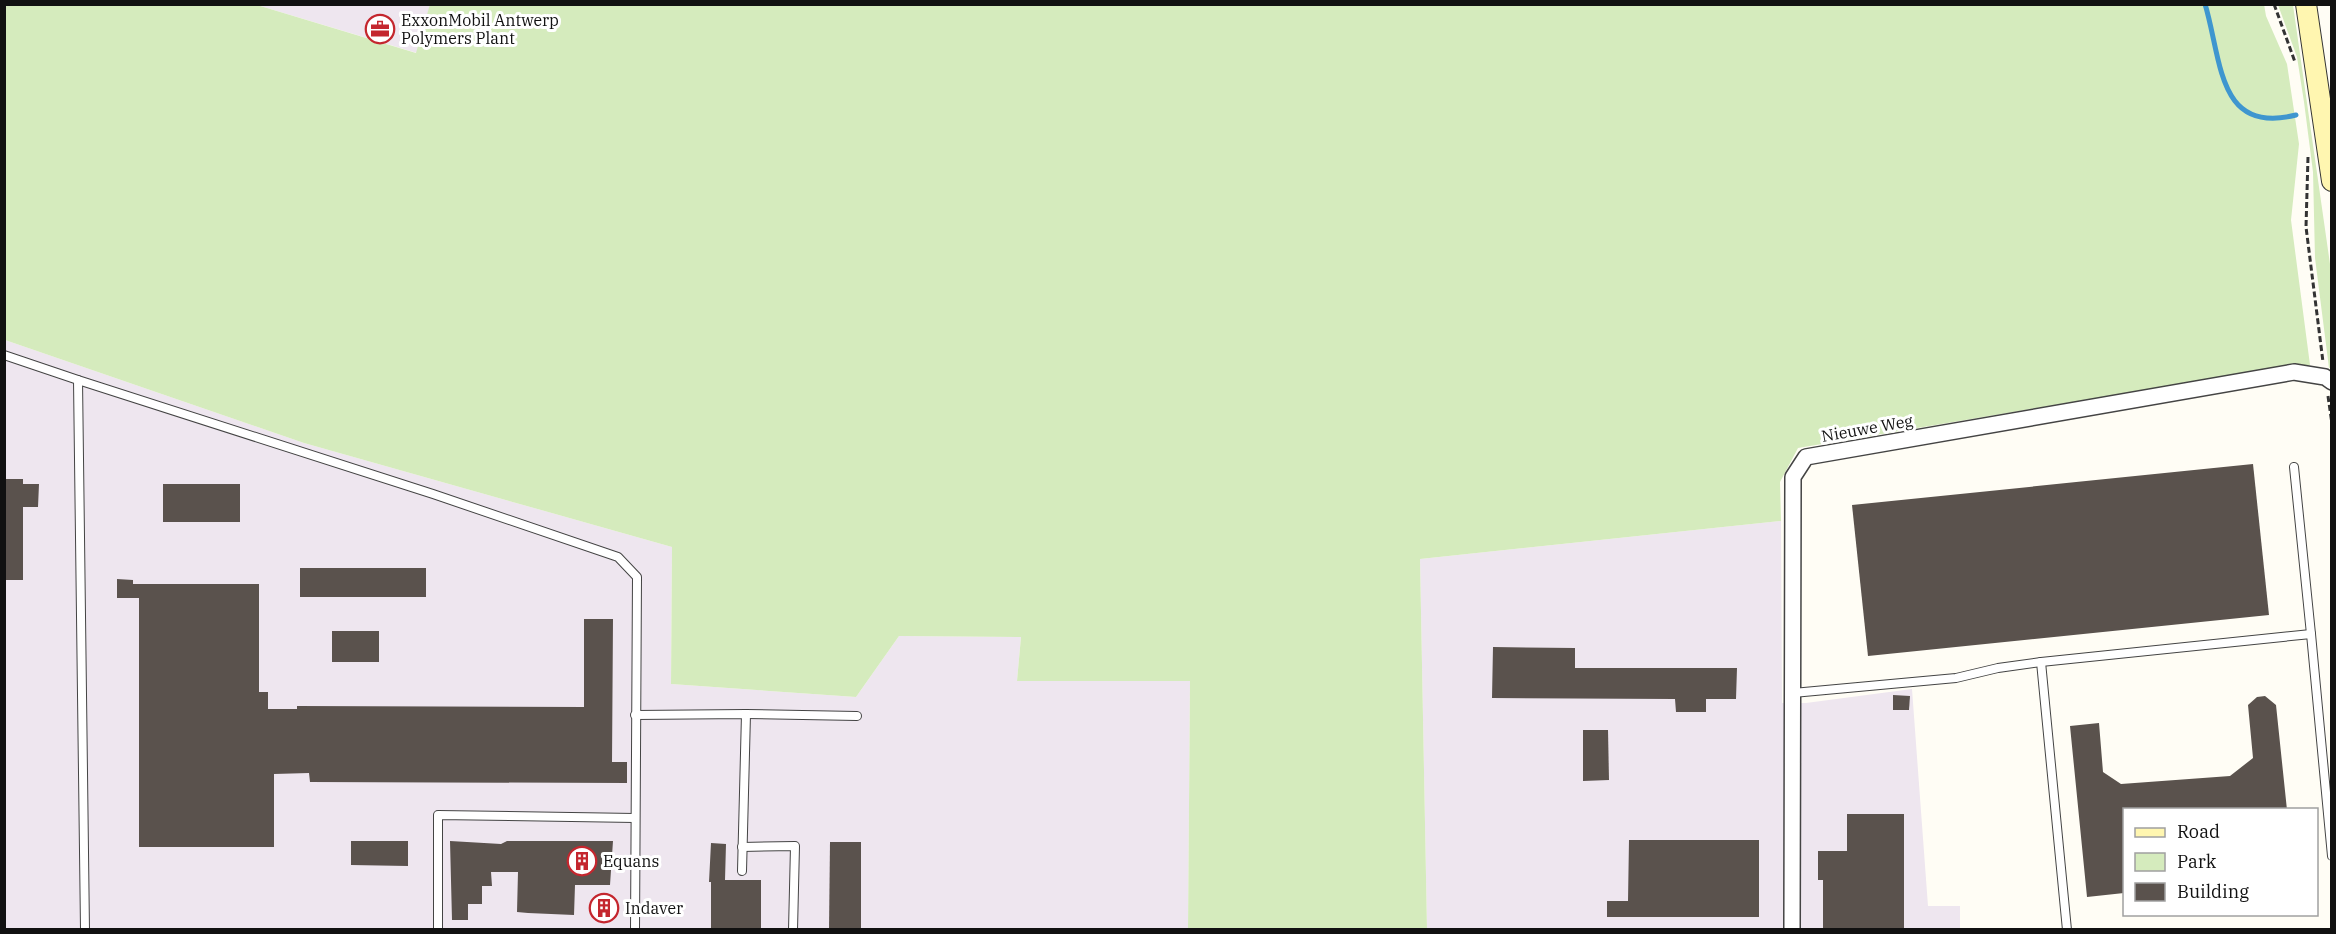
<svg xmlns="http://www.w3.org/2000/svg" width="2336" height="934" font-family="'IBM Plex Serif',serif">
<rect width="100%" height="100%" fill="#fffdf5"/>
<g fill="#eee6ef">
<polygon points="257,5 430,5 417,53"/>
<polygon points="5,340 304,443 672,547 671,684 856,697 899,636 1021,637 1017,681 1190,681 1188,929 5,930"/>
<polygon points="1781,521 1782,703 1806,703 1912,689 1928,906 1960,906 1960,929 1427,929 1420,559"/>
</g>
<g fill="#d5ebbd">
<polygon points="430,4 2264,4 2266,16 2287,64 2299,144 2291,220 2310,365 2287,366 1798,448 1780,482 1781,521 1420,559 1427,929 1188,930 1190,681 1017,681 1021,637 899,636 856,697 671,684 672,547 304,443 5,340 5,5 257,5 416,53"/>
<polygon points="2278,5 2293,5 2331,271 2332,367 2329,368 2315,258 2313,172 2304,102 2297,57"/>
</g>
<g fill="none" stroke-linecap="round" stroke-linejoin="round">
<path stroke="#3f96cf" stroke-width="5" d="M 2205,4 C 2222,60 2217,135 2296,115"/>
</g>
<g fill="#5a524d">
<polygon points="2253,464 2269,615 1868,656 1852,505"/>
<polygon points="4,479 23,479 23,484 39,484 38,507 23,507 23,580 4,580"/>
<rect x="163" y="484" width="77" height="38"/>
<rect x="300" y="568" width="126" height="29"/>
<polygon points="117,579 133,580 133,584 259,584 259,692 268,692 268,709 297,709 297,706 584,707 584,619 613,619 612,762 627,762 627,783 310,782 309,773 274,774 274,847 139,847 139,598 117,598"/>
<rect x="332" y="631" width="47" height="31"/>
<polygon points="1493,647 1575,648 1575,668 1737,668 1736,699 1706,699 1706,712 1676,712 1675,699 1492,698"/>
<polygon points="1893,695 1910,696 1909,710 1893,710"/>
<polygon points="2265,696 2276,705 2287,810 2124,810 2124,893 2087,897 2070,726 2099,723 2103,772 2121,784 2230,776 2253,758 2248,705 2257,697"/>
<polygon points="1583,730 1608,730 1609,780 1583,781"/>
<polygon points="1847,814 1904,814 1904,930 1823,930 1823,880 1818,880 1818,851 1847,851"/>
<polygon points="1629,840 1759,840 1759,917 1607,917 1607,901 1628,901"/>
<polygon points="351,841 408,841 408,866 351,865"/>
<polygon points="450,841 501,844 507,841 613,841 610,885 575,885 574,915 528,913 517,912 518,872 491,872 492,886 482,886 482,904 468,904 468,920 452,920"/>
<polygon points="830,842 861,842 861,930 829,930"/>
<polygon points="711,843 726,844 725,880 761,880 761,930 711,930 711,882 709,882"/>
</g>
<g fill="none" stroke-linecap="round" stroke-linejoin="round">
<g stroke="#444" stroke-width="10">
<g id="service">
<polyline points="4,355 78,380 85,930"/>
<polyline points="78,380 433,494 618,557 637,577 635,930"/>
<polyline points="2294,467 2311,634"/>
<polyline points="2041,662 2067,930"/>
<polyline points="1793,693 1956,678 1998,668 2041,662 2311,634 2332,856"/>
<polyline points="746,714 857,716"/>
<polyline points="635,715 746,714 742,871"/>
<polyline points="742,847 795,846 793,930"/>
<polyline points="438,930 438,815 635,818"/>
</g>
</g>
<g stroke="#444" stroke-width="18">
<polyline id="minor" points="1792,930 1793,477 1806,457 2294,372 2325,377 2332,382"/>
</g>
<g stroke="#333" stroke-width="22">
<polyline id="secondary" points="2306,4 2332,181"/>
</g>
<g stroke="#333" stroke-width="3" stroke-dasharray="6 3" stroke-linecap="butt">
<polyline points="2274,4 2295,62"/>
<polyline points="2308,157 2306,227 2323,362"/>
<polyline points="2328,396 2332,424"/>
</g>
<use href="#service" stroke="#fff" stroke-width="8"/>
<use href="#minor" stroke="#fff" stroke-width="15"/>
<use href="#secondary" stroke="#fff6b0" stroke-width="20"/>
</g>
<defs>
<g id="office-ring" transform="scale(1.5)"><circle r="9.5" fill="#fff" stroke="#c4262e" stroke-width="1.5"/><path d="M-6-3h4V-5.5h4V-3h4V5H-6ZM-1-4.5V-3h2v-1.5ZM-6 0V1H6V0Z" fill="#c4262e"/></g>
<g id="building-ring" transform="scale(1.5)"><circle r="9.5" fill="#fff" stroke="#c4262e" stroke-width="1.5"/><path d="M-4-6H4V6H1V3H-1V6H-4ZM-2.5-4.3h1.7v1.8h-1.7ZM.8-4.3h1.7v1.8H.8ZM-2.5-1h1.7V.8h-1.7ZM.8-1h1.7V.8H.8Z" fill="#c4262e"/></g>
</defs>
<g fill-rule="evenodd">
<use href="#office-ring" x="380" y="29"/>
<use href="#building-ring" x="582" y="861"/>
<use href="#building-ring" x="604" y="908"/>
</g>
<g text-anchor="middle" stroke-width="6" stroke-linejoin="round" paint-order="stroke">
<g font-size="16" fill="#111" stroke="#fff" text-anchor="start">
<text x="401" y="26">ExxonMobil Antwerp<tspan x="401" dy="18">Polymers Plant</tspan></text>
<text x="603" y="867">Equans</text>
<text x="625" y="914">Indaver</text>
</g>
<g font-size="16" fill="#111" stroke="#fff">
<text transform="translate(1867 428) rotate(-10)" y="6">Nieuwe Weg</text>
</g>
</g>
<rect width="2336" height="934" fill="none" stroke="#111111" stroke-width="12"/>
<rect x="2123" y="808" width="195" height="108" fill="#ffffff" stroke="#a0a0a0" stroke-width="1.5"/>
<rect x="2135" y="828" width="30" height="9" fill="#fff6b0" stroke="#a0a0a0" stroke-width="1.5"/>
<text x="2177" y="838" font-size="18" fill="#111111">Road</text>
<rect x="2135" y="853" width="30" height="18" fill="#d5ebbd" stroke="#a0a0a0" stroke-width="1.5"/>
<text x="2177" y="868" font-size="18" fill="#111111">Park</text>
<rect x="2135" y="883" width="30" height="18" fill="#5a524d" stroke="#a0a0a0" stroke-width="1.5"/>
<text x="2177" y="898" font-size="18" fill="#111111">Building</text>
</svg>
